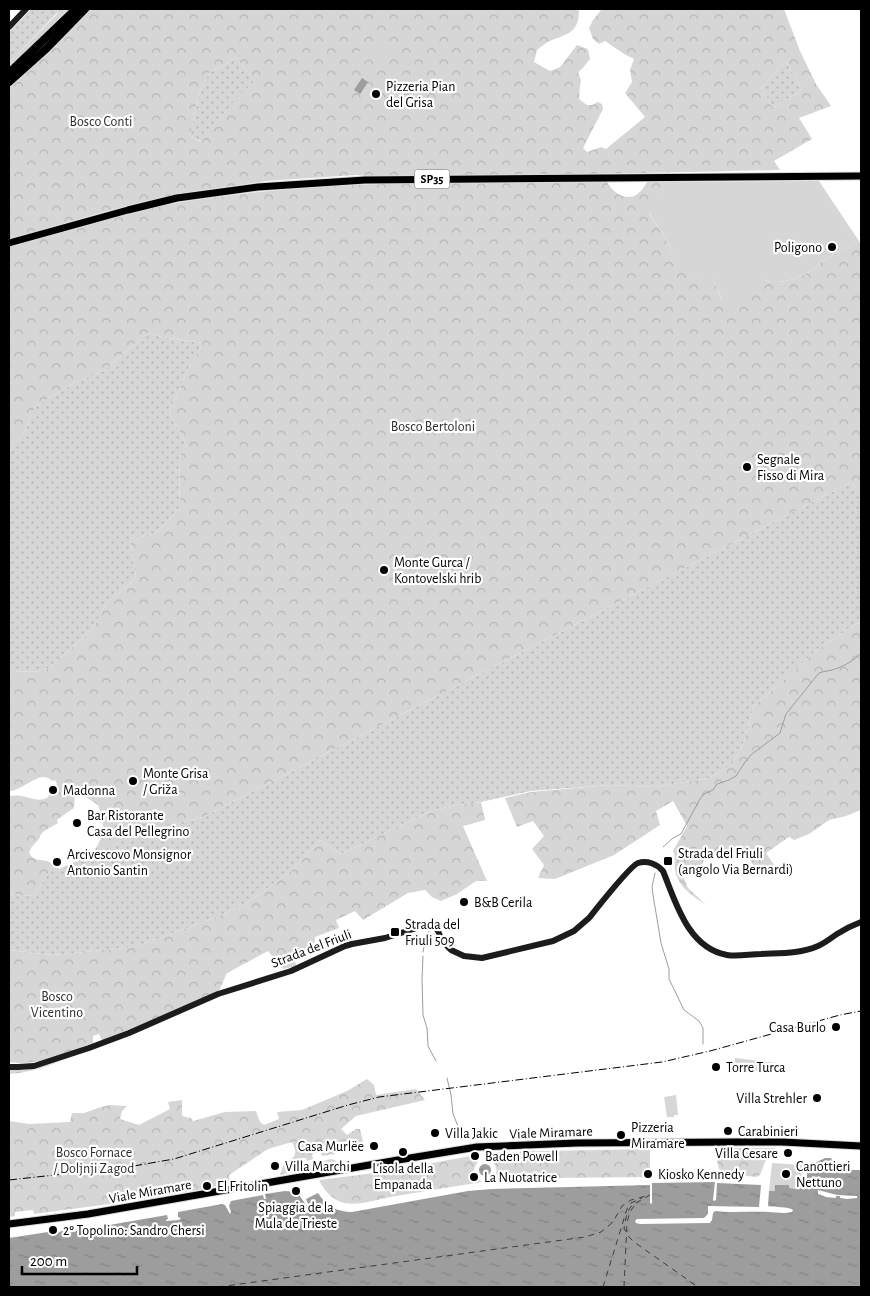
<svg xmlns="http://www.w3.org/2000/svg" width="870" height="1296" font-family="'Alegreya Sans',sans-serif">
<defs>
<pattern id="grass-dots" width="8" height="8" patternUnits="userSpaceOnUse" patternTransform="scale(1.25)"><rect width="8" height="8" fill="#d6d6d6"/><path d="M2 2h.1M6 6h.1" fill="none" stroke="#b6b6b6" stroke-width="1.8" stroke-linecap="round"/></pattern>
<pattern id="forest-crowns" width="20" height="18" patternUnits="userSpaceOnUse" patternTransform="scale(1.25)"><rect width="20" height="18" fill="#d6d6d6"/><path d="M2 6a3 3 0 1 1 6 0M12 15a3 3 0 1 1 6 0" fill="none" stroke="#b6b6b6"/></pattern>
<pattern id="water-ripples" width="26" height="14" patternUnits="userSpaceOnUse" patternTransform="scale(1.25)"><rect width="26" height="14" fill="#9d9d9d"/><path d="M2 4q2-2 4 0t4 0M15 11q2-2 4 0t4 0" fill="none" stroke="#858585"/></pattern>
</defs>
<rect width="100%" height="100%" fill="#fff"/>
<g fill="url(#grass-dots)">
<polygon points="31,9 54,9 58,12 9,63 9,32"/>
<path d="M 236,58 L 255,81 C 235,99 218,120 202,142 L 190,136 L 198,96 L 209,73 Z"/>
<polygon points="786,61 802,90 773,108 761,88"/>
<polygon points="147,333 162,337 203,343 187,372 169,412 186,444 179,458 180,508 156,533 130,539 136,577 122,591 106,604 92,630 44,672 9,671 9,452 25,431 35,407 74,383 105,370"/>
<polygon points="851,482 861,495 861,621 818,649 754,706 742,747 732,765 709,778 655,787 610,785 531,791 481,802 451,806 429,812 341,854 321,840 290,872 247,903 217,917 135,947 52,955 9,950 9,894 34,896 53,865 59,869 61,868 145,831 203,817"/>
</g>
<g fill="url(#forest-crowns)" fill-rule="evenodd">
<path d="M 54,9 L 70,9 L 39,40 L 49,50 L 90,9 L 579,9 C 579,33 569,33 550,41 C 545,43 541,47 537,50 L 534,62 L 550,71 L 560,67 L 577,45 L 588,49 L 590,59 L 583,68 L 578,72 L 581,80 L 580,86 L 579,99 L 587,105 L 592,105 L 598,102 L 602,104 L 603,109 L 583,148 L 587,152 L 601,147 L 606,149 L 645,117 L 625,93 L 632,82 L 630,70 L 634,59 L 624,54 L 605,41 L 599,44 L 593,39 L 589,28 L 593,20 L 602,9 L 784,9 L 800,51 L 816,84 L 831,106 L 799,118 L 812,139 L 774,161 L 780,170 L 511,176 L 369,176 L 356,175 L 266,181 L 165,197 L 107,211 L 9,239 L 9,87 L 26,72 L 16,60 L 9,66 L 9,63 L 58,13 ZM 236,58 L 255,81 L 238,96 L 201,142 L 190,136 L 198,96 L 209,73 ZM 786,61 L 802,90 L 773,108 L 761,88 Z"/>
<path d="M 648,180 L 660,182 L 660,192 L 649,213 L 670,246 L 678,270 L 697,279 L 713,279 L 722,300 L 761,280 C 765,279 767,282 772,282 C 787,283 813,274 822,261 L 859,241 L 861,245 L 861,495 L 851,482 L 203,817 L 145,831 L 92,855 L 102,837 L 103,819 L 98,805 L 75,790 L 74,808 L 58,819 L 57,821 L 58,823 C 53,826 45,830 41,834 C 41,835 40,836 40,837 C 37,843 24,851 32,857 C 39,862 47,858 53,865 L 34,896 L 9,894 L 9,796 C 13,796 17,795 21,796 C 29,797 41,803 48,797 C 52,793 53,788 57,784 L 55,780 L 52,781 C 40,768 24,791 9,791 L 9,671 L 44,672 L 92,630 L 106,604 L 122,591 L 136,577 L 130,539 L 156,533 L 180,508 L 179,458 L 186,444 L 169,412 L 187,372 L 203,343 L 162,337 L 147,333 L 105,370 L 74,383 L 35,407 L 25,431 L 9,452 L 9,247 C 49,236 89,224 129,214 C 142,211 156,206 170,204 C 314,179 461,182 607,182 C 611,191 624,200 634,196 C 641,193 645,186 648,180 Z"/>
<path d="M 861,621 L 861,810 L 846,816 L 829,820 L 809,834 L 794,840 L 789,837 L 766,853 L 774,865 L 759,877 L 746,851 L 738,855 L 730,850 L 704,859 L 701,868 L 682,874 L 688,888 L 706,905 C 693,896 678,887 675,870 C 674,863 676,857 673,851 L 687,826 L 673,801 L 656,811 L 660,825 L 614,855 L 555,879 L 538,878 L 544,865 L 532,849 L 544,836 L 533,821 L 517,827 L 505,798 L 531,792 L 610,785 L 655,787 L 709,778 L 732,765 L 742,747 L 754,706 L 818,649 Z"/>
<path d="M 481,802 L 485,820 L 463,826 L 487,881 L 476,881 L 457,894 L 441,901 L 432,897 L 425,890 L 408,893 L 363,920 L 355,911 L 336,920 L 339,928 L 315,937 L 313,953 L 304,949 L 293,950 L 296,966 L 283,969 L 268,951 L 227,973 L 219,991 L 102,1041 L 99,1034 L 93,1036 L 93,1043 C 66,1053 38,1067 9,1062 L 9,950 L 52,955 L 135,947 L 217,917 L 247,903 L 290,872 L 321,840 L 341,854 L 429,812 L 451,806 Z"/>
<path d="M 70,1058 C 50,1065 30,1073 9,1074 L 9,1069 C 29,1073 50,1064 70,1058 Z"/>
<path d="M 367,1079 L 374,1085 L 376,1095 L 416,1089 L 425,1100 L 356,1116 L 341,1129 L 347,1135 L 356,1129 L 360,1129 L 363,1142 L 354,1144 L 352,1140 L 344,1142 L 343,1145 L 334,1147 L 335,1154 L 322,1156 L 320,1152 L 312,1154 L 313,1159 L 307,1161 L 306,1158 L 297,1159 L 295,1161 L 296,1166 L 289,1173 L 280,1175 L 284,1163 C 296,1157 298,1154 292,1142 L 268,1149 L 229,1175 L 230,1183 L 211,1187 L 210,1184 L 204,1185 L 204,1189 L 117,1203 L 34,1214 L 33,1210 L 15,1212 L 15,1216 L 9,1217 L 9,1121 L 29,1124 L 70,1122 L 72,1113 L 84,1113 L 101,1107 L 109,1105 L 127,1106 L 122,1111 L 120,1119 L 139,1125 L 170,1109 L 168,1102 L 182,1100 L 182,1116 L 191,1118 L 193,1121 L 225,1112 L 256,1111 L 260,1122 L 264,1125 L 279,1119 L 277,1112 L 302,1110 L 347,1091 Z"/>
<polygon points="730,1148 730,1151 734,1151 734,1148 775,1148 765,1162 760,1175 756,1177 726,1173 719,1169 714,1149"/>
<path d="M 650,1149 L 650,1177 L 552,1178 L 492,1181 C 493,1178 495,1176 496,1173 C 499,1164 489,1162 488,1153 L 540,1151 Z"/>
<path d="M 480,1154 C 479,1167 466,1168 482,1182 C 451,1187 420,1192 390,1197 C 376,1200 358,1206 344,1203 C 332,1200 324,1190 319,1180 L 359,1175 L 417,1166 Z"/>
<polygon points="330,1159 335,1160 336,1162 335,1166 307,1170 308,1167"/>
</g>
<g fill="#d6d6d6">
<polygon points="387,43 391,59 384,62 383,55 362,62 359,51"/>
<polygon points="392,71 403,72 399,93 389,91"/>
<path d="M 819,181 L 859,241 L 822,261 C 813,274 787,283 772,282 C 768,282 765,279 761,280 L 758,289 L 728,313 L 713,279 L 697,279 L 678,271 L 670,246 L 645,206 L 660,192 L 660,182 Z"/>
<polygon points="735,1058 777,1063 778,1069 776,1070 775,1073 737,1069 734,1067"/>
<polygon points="676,1095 678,1115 674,1115 674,1117 667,1117 664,1097"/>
<path d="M 772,1163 L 802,1165 L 801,1183 L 803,1186 C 798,1191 791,1190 786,1186 L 776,1185 L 775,1191 L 769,1191 Z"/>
</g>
<g fill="url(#water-ripples)">
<polygon points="362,78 368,82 360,94 354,90"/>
<path d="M 825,1158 L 831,1158 C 834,1166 837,1167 845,1167 L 847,1170 L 861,1170 L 861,1287 L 9,1287 L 9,1238 L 48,1232 C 57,1238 58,1230 67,1230 C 70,1230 73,1231 75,1232 L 82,1226 L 88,1228 L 92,1228 L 167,1215 L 168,1219 L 166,1220 L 166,1221 L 179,1220 L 181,1218 L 178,1217 L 178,1212 L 222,1204 L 225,1205 L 230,1214 L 231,1212 L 229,1206 L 231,1201 L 263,1195 L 264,1199 L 266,1199 L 265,1194 L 285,1191 L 297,1192 L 309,1209 L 310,1209 L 306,1199 L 318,1193 C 326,1206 337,1212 352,1212 L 468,1191 L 491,1189 L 650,1185 L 650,1203 L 652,1204 L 652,1183 L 715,1182 L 713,1200 L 714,1201 L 716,1200 L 717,1183 L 761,1185 L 759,1207 L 708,1206 L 708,1214 L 704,1218 L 637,1219 L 635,1221 L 636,1223 L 640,1224 L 710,1223 L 712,1220 L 713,1213 L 715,1211 C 732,1213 750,1211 768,1212 C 776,1212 784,1214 792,1212 L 793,1210 C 787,1206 776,1208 768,1206 L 769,1191 L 775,1191 L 775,1185 L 789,1185 L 789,1188 L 796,1189 L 801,1188 L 803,1186 L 801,1183 L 805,1184 L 812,1182 L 815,1185 L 817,1185 L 816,1180 L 807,1178 L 807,1172 L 815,1163 Z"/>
<circle cx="485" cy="1170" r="6"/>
</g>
<polygon fill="#fff" points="818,1190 837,1195 857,1196 857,1198 847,1199 840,1198 840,1196 836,1196 836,1198 826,1197 818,1194"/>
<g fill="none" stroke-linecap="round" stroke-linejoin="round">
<g stroke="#9d9d9d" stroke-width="1">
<path d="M 663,847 L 673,838 L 681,834 L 700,799 L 704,794 L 713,790 L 717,784 L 729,780 L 736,776 L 745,762 L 752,754 L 780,733 L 786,714 L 819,673 C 824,671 830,671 835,669 C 845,666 854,660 861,653"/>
<polyline points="655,873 652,887 653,895 661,943 669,969 669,979 684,1010 699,1021 703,1028 703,1044"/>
<polyline points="423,952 426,936 431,928"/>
<polyline points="423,956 422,979 423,1015 427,1028 428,1046 436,1061"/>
<polyline points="447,1078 451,1095 453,1114 460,1131"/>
</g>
<g stroke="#3e3e3e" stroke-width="1" stroke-dasharray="6 5" stroke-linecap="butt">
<polyline points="218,1287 585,1237 601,1232 613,1222 622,1206 631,1200 650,1195 632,1205 627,1213 624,1228 629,1237 634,1242 698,1287"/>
<polyline points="603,1287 627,1209 631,1203 642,1198"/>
<path d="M 624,1287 L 627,1223 C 629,1214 631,1208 638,1202"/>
</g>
<g stroke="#dbdbdb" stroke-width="9">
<g id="primary">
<polyline points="9,243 128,210 177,198 258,187 365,180 861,176"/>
<polyline points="9,1224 88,1214 398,1160 477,1147 577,1143 737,1142 782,1142 861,1146"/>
</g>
</g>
<g stroke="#dbdbdb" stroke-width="10">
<g id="motorway">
<polyline points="9,73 76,9"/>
<polyline points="9,82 47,48 85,9"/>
</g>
</g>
<g stroke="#1c1c1c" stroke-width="6">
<polyline points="9,27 26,9"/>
<path d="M 9,1067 L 18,1067 L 34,1066 L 89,1048 L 129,1033 L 218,994 L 291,971 L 345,946 L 352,944 L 385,938 L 423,926 L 431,925 L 435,927 L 438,931 L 442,941 L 451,950 L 464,956 L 482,958 L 553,941 L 574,931 L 589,918 C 597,908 630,866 638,863 C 647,860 657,864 663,871 C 676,903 688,948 727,955 C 738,957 750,954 761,954 C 780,953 800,954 818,946 C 825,943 831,938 837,934 C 845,929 853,925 861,922"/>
</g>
<use href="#primary" stroke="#000" stroke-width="7"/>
<use href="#motorway" stroke="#000" stroke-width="8"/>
<polyline stroke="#000" stroke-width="1" stroke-dasharray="8 2.5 1 2.5" stroke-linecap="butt" points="9,1180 128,1167 174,1159 348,1105 379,1097 662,1062 710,1051 840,1015 861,1011"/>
</g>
<g fill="#000" stroke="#fff" stroke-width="2">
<circle cx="376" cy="94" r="5"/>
<circle cx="832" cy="247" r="5"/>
<circle cx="747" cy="467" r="5"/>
<circle cx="384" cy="570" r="5"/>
<circle cx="133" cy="781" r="5"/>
<circle cx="53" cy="790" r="5"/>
<circle cx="77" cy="823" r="5"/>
<rect x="663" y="856" width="10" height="10" rx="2.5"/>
<circle cx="57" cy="862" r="5"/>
<circle cx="464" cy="902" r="5"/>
<rect x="390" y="927" width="10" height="10" rx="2.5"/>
<circle cx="836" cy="1027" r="5"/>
<circle cx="716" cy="1067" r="5"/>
<circle cx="817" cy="1098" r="5"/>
<circle cx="728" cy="1131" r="5"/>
<circle cx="435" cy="1133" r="5"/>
<circle cx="621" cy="1135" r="5"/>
<circle cx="374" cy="1146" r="5"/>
<circle cx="403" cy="1152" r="5"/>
<circle cx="788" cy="1153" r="5"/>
<circle cx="475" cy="1156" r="5"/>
<circle cx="275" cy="1166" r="5"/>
<circle cx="648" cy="1174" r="5"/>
<circle cx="786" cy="1174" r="5"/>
<circle cx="474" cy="1177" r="5"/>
<circle cx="207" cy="1186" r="5"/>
<circle cx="296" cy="1191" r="5"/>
<circle cx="53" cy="1230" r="5"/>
</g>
<g text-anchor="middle" stroke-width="4.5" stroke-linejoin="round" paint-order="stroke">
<rect fill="#fff" stroke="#4c4c4c" stroke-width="1" x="414.5" y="169.5" width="35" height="19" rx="4"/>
<g font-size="12" font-weight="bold" fill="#000">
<text x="432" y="183">SP35</text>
</g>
<g font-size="14" fill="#000" stroke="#fff" text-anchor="start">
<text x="386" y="91">Pizzeria Pian<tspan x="386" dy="16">del Grisa</tspan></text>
<text x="822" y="252" text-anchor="end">Poligono</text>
<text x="757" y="464">Segnale<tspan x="757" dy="16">Fisso di Mira</tspan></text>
<text x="394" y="567">Monte Gurca /<tspan x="394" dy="16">Kontovelski hrib</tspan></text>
<text x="143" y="778">Monte Grisa<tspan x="143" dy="16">/ Griža</tspan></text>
<text x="63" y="795">Madonna</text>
<text x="87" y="820">Bar Ristorante<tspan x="87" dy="16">Casa del Pellegrino</tspan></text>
<text x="678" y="858">Strada del Friuli<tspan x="678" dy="16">(angolo Via Bernardi)</tspan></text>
<text x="67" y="859">Arcivescovo Monsignor<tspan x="67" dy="16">Antonio Santin</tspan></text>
<text x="474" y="907">B&amp;B Cerila</text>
<text x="405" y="929">Strada del<tspan x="405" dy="16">Friuli 509</tspan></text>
<text x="826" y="1032" text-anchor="end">Casa Burlo</text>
<text x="726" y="1072">Torre Turca</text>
<text x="807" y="1103" text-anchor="end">Villa Strehler</text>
<text x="631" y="1132">Pizzeria<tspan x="631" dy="16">Miramare</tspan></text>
<text x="738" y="1136">Carabinieri</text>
<text x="445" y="1138">Villa Jakic</text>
<text x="364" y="1151" text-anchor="end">Casa Murlëe</text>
<text x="778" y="1158" text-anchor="end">Villa Cesare</text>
<text x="485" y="1161">Baden Powell</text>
<text x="285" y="1171">Villa Marchi</text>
<text x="796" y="1171">Canottieri<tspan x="796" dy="16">Nettuno</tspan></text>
<text x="403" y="1173" text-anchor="middle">L'isola della<tspan x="403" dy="16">Empanada</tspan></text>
<text x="658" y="1179">Kiosko Kennedy</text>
<text x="484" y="1182">La Nuotatrice</text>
<text x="217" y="1191">El Fritolin</text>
<text x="296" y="1212" text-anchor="middle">Spiaggia de la<tspan x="296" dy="16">Mula de Trieste</tspan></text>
<text x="63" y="1235">2º Topolino: Sandro Chersi</text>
</g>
<g font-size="14" fill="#2d2d2d" stroke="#fff">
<text x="101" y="126">Bosco Conti</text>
<text x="433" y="431">Bosco Bertoloni</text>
<text x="57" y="1001">Bosco<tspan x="57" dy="16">Vicentino</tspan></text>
<text x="94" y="1157">Bosco Fornace<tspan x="94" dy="16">/ Doljnji Zagod</tspan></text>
</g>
<g font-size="14" fill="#000" stroke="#fff">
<text transform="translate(311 948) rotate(-21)" y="5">Strada del Friuli</text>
<text transform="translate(551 1132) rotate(-2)" y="5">Viale Miramare</text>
<text transform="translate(150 1191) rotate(-10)" y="5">Viale Miramare</text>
</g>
</g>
<rect width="870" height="1296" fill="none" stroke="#000000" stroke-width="20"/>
<path d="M22 1266v8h115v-8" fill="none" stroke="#000000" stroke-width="2.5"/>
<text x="30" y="1266" font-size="15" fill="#000000" stroke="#ffffff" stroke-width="4" paint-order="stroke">200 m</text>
</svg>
